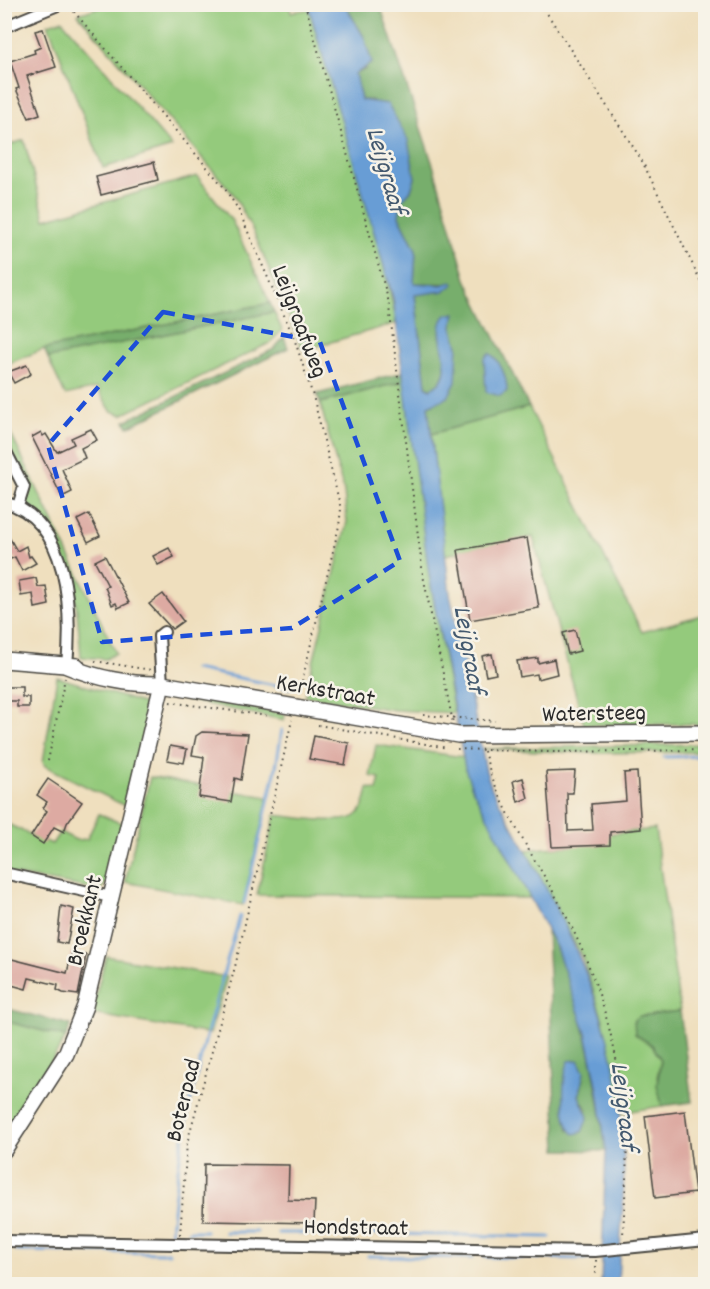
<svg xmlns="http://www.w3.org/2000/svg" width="710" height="1289" font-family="Dekko,sans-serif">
<rect width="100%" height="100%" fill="#f7f3e8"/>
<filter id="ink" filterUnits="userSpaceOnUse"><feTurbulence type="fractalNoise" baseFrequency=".0167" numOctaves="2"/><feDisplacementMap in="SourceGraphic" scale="12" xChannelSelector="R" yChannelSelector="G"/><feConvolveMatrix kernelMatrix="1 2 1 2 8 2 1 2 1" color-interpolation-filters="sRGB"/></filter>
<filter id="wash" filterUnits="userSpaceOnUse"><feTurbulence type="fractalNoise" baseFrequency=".008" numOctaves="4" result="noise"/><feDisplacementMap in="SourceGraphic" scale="24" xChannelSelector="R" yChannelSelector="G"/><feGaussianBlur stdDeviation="1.35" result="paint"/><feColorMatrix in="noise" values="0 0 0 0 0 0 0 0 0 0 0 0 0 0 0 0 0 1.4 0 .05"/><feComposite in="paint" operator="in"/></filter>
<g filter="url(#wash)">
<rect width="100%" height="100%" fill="#efdfbe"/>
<g fill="#94ca7c" stroke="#607a54" stroke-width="1.5">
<polygon points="109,4 289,4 291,12 309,9 382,258 397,323 303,350 254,233 234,195 78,14"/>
<polygon points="62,20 172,147 103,168 48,24"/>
<polygon points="24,140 45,219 197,176 232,221 270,303 44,349 5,365 4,147"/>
<polygon points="274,312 282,330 270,343 122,415 111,411 97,388 65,395 48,358"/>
<polygon points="405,381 429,575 454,713 395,710 305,696 347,522 344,492 320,403"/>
<polygon points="529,407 642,632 705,614 705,724 584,725 533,537 445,555 431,434"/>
<path d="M 8,428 L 116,653 L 106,659 L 81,657 C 78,622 77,583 61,551 C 53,535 36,521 25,507 L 25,500 L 30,491 L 5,437 L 4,430 Z"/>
<polygon points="57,677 152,706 127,807 45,766 43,762"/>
<polygon points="171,694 285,714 284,720 171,697"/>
<polygon points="705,744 705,752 593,753 481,749"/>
<path d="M 376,745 L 463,757 L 472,788 L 531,898 L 257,895 L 275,815 C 292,817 344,826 357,815 C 364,809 366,797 368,788 L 377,790 L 380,778 L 370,776 Z"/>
<polygon points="150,777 268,797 243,905 125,882"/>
<polygon points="99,814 123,824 111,877 100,890 5,873 5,823 52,844 60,832 76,840 87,839"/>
<polygon points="655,829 680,1011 639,1016 635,1034 652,1045 661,1060 657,1077 662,1106 620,1113 603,1020 582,957 526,850 599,843 599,835"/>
<polygon points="106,956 227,977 210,1034 91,1014"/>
<polygon points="5,1021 66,1037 5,1141"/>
</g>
<g fill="#77ae6c" stroke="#516c4c" stroke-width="1.5" fill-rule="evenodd">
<path d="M 345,5 L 380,5 L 434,168 L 466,279 L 529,407 L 431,434 L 428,406 L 438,402 L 458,346 L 452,327 L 454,322 L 440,336 C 449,352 449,378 433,389 L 426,386 L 415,294 L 444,291 L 453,284 L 414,283 L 416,250 L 399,216 L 401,201 L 411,190 L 415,178 L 411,163 L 372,100 L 361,100 L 355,74 L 366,69 L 364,37 Z"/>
<polygon points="270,303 274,312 48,358 44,349"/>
<polygon points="284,337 288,348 128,427 125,421 274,349"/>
<polygon points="404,372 405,381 320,403 317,394"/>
<path d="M 547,930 C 583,999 596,1074 606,1151 L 557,1150 ZM 584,1078 L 579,1096 L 587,1110 L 569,1130 L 564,1111 Z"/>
<polygon points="4,1008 71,1025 66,1037 5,1021"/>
<polygon points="680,1011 692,1102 662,1106 657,1085 661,1060 652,1045 635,1034 634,1020 639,1016"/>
</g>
<g fill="#689dd5" stroke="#4a6480" stroke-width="1.5">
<path d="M 308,5 L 345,5 L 364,37 L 372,63 L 355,74 L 361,100 L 388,104 L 408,140 L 415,178 L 411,190 L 401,201 L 399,216 L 416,250 L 414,283 L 441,285 L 452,282 L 454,284 L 444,291 L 415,295 L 426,386 L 430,389 C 464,376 427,333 446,315 L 455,313 L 452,327 L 458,346 L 456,382 L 448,397 L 428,406 L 450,594 L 486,771 L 492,789 C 555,904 617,1004 623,1139 C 626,1187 620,1236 618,1284 L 601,1284 L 606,1151 L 598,1090 L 586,1033 L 556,947 L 472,788 L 465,768 L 429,575 L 393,298 Z"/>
<path d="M 489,353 C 500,359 507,378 507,391 L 500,396 L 486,392 L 484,359 Z"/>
<path d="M 578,1060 L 584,1072 L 579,1096 L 588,1117 L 582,1132 L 574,1134 C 560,1124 562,1076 569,1061 Z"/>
</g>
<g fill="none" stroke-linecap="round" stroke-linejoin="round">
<g stroke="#689dd5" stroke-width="3">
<polyline points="194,669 290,688"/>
<polyline points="664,757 706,756"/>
<polyline points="244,903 275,773 282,730"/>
<polyline points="189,1231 206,1231"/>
<polyline points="225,1232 257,1232"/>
<polyline points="278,1233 327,1233"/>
<polyline points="336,1233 550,1237"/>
<path d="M 171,1235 C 178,1125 210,1021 240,916"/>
<polyline points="638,1240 694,1233"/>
<polyline points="16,1251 169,1253"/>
<polyline points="368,1256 473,1258"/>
<polyline points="484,1257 593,1259"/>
</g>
</g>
<g id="blocks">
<g fill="#ddaaa2">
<polygon points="43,29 56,67 27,76 40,114 29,118 16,89 19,88 10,61 35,53 34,50 41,47 35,31"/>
<polygon points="154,162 158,180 101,195 96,177"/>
<polygon points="27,365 31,374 14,383 8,372"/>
<polygon points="91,429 97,440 81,448 85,458 62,469 72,492 62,497 32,437 41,432 43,436 46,434 57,452 74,444 71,438"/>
<polygon points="89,514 100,536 88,542 77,520"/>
<polygon points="4,528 17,551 26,546 29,557 31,556 36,563 22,571 15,557 4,562"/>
<polygon points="527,538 539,608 470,620 458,550"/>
<polygon points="169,548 174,557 158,565 153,556"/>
<polygon points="105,556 129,603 118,608 116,603 112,605 105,587 108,586 95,561"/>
<polygon points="36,578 38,587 46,586 49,605 35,608 33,594 21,596 19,581"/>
<polygon points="163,594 183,621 172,629 149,604"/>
<polygon points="575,630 580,651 568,654 563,633"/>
<polygon points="492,654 496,674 486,676 482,656"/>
<polygon points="538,658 538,663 554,659 557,674 538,679 537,674 520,677 517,661"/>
<polygon points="8,687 22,687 22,697 29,697 29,707 17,707 17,701 7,701"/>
<polygon points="202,732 248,734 241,780 235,778 231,802 199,797 204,757 192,755 196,736"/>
<polygon points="314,736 349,743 345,765 309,759"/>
<polygon points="170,746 187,749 184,763 167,760"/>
<polygon points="575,771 573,793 567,793 568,831 593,830 591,804 626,801 624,773 637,772 641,829 610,832 610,845 552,847 546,772"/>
<polygon points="523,778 528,798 518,802 513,781"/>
<polygon points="48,779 82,802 67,823 64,832 54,827 43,844 31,836 47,811 43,808 47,802 37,795"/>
<polygon points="61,906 74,909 67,944 57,942"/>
<polygon points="72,952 86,955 78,995 63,993 57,990 58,985 29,978 26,989 4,983 4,957 67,973"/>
<polygon points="685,1111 695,1193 655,1198 645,1116"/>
<polygon points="204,1164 289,1165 288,1200 315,1201 314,1223 203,1221"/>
</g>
</g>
</g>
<g filter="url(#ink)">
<use href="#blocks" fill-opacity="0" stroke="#484641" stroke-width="1.5"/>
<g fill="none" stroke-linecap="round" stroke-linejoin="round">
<g stroke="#484641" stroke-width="14">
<g id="street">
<polyline points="4,27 60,4"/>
<polyline points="4,448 24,487 18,506"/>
<path d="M 4,502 C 70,520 72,612 67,666"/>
<polyline points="162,684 159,636 164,632"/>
<polyline points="4,873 111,897"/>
<polyline points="4,1241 595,1251 706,1240"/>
</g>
</g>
<g stroke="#484641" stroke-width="18">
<g id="secondary">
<polyline points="4,660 77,666"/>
<path d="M 67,666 C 96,678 131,685 162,684 L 458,735 L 706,733"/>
<polyline points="4,1150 66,1054 85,1006 162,684"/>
</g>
</g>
<g stroke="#484641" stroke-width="2" stroke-dasharray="1.5 4.5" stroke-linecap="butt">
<polyline points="305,4 388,299 423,575 453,723"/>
<polyline points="541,4 641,159 706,292"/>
<polyline points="70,7 223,186 238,209 294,338 313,396 341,509 339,526 299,694"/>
<polyline points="95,661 151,670"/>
<polyline points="170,702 268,716"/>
<polyline points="423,715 495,721"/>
<polyline points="318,725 448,748"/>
<polyline points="457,749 550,752 706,750"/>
<path d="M 484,751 C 498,808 536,858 563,910 C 600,980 622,1058 626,1137 C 628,1170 624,1204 623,1237"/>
<polyline points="48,761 65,678"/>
<polyline points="180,1235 187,1143 235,967 292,720"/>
<polyline points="596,1260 596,1284"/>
</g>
<use href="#street" stroke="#fff" stroke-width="10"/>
<use href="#secondary" stroke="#fff" stroke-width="15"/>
</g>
</g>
<path fill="none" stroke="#1d4ed8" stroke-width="4.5" stroke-dasharray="12 8" stroke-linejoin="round" d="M 163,312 L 320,342 L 400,561 L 292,628 L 102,642 L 48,445 Z"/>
<g text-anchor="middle" stroke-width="5" stroke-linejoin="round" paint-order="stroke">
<g font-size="24" fill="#2b2b2b" stroke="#f7f3e8">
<text transform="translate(301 321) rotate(69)" y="8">Leijgraafweg</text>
<text transform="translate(326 689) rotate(10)" y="8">Kerkstraat</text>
<text transform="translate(594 712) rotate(-1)" y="8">Watersteeg</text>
<text transform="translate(83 920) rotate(-77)" y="8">Broekkant</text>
<text transform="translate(182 1100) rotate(-76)" y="8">Boterpad</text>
<text transform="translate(356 1226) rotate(1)" y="8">Hondstraat</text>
</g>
<g font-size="26" font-style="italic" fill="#43596f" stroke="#f7f3e8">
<text transform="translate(388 170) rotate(74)" y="9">Leijgraaf</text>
<text transform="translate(471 649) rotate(80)" y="9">Leijgraaf</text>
<text transform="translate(626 1106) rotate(83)" y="9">Leijgraaf</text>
</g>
</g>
<rect width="710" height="1289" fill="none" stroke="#f7f3e8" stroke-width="24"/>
</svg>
